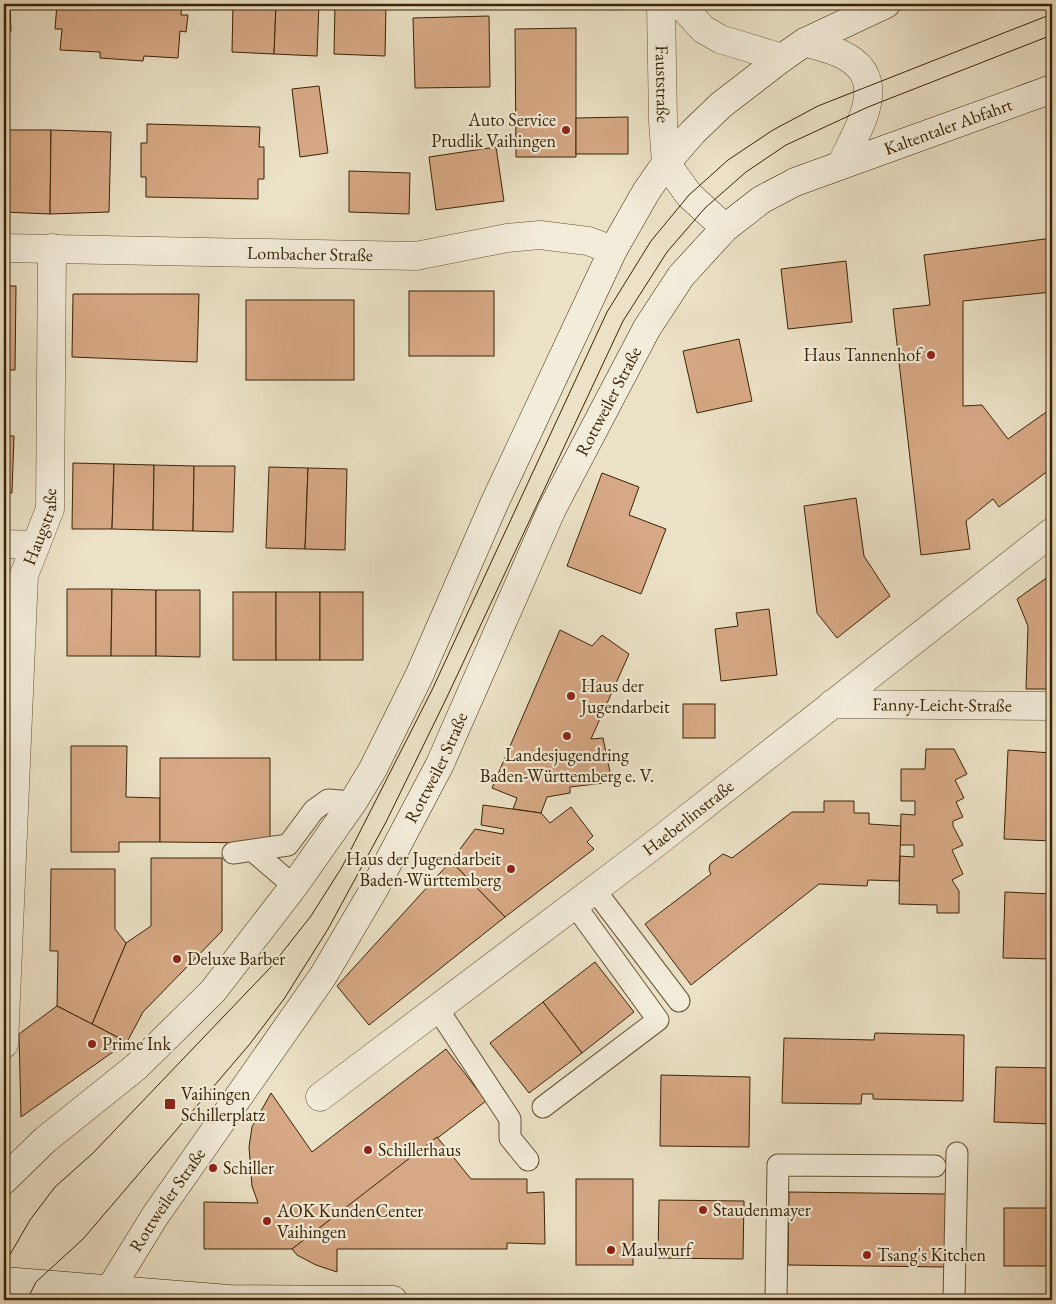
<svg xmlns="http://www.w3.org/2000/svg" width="1056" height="1304" font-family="'EB Garamond',serif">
<rect width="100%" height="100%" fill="#ebe1c6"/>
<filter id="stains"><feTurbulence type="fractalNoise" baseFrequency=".004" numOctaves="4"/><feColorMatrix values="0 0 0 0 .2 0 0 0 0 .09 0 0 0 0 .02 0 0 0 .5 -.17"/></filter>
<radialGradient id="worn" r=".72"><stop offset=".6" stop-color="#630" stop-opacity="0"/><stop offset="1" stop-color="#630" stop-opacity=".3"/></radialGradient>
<g fill="#d6a885" stroke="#3b2404">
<polygon points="4,4 10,4 11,31 4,31"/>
<polygon points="57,4 182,4 181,15 188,15 186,32 180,31 178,58 144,56 143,61 100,58 100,52 60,50 62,29 55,29"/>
<polygon points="233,4 276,4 274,54 232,52"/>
<polygon points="276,4 319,4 317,56 274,54"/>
<polygon points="335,4 386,4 385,56 334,54"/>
<polygon points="489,16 490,87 415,88 413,18"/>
<polygon points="576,28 576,157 516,157 515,29"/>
<polygon points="319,86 328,153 300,157 292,89"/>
<polygon points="628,117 628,154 576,154 576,118"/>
<polygon points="147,124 260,127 259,147 264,147 264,179 258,179 258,199 146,197 146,177 141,177 141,143 147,143"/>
<polygon points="4,130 51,130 50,214 4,212"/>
<polygon points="51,130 111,132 109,212 50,214"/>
<polygon points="496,147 504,201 436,210 429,157"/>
<polygon points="349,171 410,173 409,214 349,212"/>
<polygon points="1052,238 1052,292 963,301 963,406 982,405 1008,439 1052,408 1052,468 999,507 993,499 966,521 970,549 921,555 893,309 930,305 924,255"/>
<polygon points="846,261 852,322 788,329 781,269"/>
<polygon points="4,286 16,286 15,370 4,370"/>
<rect x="409" y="291" width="85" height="65"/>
<polygon points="73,294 199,294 197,362 72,357"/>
<rect x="246" y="300" width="108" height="80"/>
<polygon points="739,339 752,401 697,413 683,351"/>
<polygon points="4,436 14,436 12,493 4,493"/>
<polygon points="73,463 114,464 112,529 72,529"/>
<polygon points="114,464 154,465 153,530 112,529"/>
<polygon points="154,465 194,466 193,531 153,530"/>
<polygon points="194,466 235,466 233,532 193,531"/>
<polygon points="269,467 308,468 305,549 266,548"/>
<polygon points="308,468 347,469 345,550 305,549"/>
<polygon points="602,473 639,487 629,515 666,529 641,594 567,566"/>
<polygon points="856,498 864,556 890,596 837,638 817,613 804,506"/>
<polygon points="1052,574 1052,689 1026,689 1028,626 1017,599"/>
<polygon points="67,589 112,589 111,656 67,656"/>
<polygon points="112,589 156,590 156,656 111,656"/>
<polygon points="156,590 200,590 200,657 156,656"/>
<rect x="233" y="592" width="43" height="68"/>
<rect x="276" y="592" width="44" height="68"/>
<rect x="320" y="592" width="43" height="68"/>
<polygon points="769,609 777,675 721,681 715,629 738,626 736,613"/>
<polygon points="560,630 592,646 602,635 629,654 591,739 603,738 612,782 570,787 570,793 547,797 541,813 513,809 517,798 492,788"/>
<rect x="683" y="704" width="32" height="34"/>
<polygon points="71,746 127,746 126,797 160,798 160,842 119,842 119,852 71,852"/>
<polygon points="926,749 954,749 967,774 955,780 964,798 956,802 963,817 953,821 953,826 963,845 952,850 963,874 952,880 959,891 959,913 937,913 937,905 899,904 900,856 914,857 914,845 900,845 901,814 915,815 915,801 901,801 901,769 925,769"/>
<polygon points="1008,750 1052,753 1052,841 1004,839"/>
<polygon points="160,758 270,758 270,843 160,842"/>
<polygon points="824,801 854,801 854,813 869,813 869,824 901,826 899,881 868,880 867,886 819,884 691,985 645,924 711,874 709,870 710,864 723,854 732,858 792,812 824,812"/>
<polygon points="483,805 541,813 550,823 571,807 593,836 587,842 594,849 505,917 451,861 475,829 503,834 504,829 481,825"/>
<polygon points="151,858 222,858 222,931 143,1012 127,1042 92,1024 126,943 151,926"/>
<polygon points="451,861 505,917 369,1025 337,986"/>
<polygon points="51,869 115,869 115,929 126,943 92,1024 57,1006 58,951 50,951"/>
<polygon points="1005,892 1052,894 1052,959 1003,958"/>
<polygon points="595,962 634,1012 582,1053 543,1002"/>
<polygon points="543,1002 582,1053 529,1093 490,1043"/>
<polygon points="57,1006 127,1042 21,1117 19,1034"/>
<polygon points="875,1033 964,1035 963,1101 873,1099 873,1094 862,1094 861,1104 782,1103 784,1038 874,1040"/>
<polygon points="446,1049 486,1101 292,1249 204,1249 204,1202 258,1203 252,1186 249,1147 252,1127 271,1093 312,1152"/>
<polygon points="996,1067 1052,1068 1052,1124 994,1122"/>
<polygon points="661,1075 750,1077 749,1147 660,1146"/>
<polygon points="437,1137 471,1179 527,1179 527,1193 544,1192 545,1244 507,1243 507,1249 337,1249 337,1272 316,1265 297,1255 292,1249"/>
<rect x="576" y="1179" width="57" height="86"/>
<polygon points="789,1192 948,1194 947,1267 788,1265"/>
<polygon points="659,1200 744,1201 743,1259 658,1258"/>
<rect x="1004" y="1208" width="48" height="58"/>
</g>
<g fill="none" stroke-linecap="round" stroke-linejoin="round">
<g stroke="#675334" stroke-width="23">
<g id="service">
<polyline points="253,851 294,886"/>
<polyline points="233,853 288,845 314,810 328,800 353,802"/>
<polyline points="594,889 679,1001"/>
<polyline points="437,1008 510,1119 510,1138 528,1160"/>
<polyline points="543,1107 658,1020 574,904"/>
<polyline points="776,1300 778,1165 935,1166"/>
<polyline points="954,1300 957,1153"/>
</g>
</g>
<g stroke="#675334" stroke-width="29">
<g id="minor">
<path id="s1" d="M 661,4 L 663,121 L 666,163 L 689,195 L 725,228"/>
<polyline points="680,4 703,29 720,39 782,58"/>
<path d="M 805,42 C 816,46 828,48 839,53 C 893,77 859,126 842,163"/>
<path id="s2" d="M 4,248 L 416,256 L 507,238 L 540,235 L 588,241 L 613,250"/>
<polyline points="4,544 36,545"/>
<path id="s3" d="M 832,704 L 1052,706"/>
<path id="s4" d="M 4,1044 L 24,575 L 50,509 L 52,248"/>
<path id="s5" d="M 320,1097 L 651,847 L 1052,532"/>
</g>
</g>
<g stroke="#3b2404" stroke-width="29">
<g id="secondary">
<polyline points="4,1180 45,1140 136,1067 213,991 294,886 353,802 373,769 419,676 494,504 613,250 646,192 666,163 693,132 721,105 782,58 805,42 886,4"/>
<polyline points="4,1281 229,1299 393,1300"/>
<path id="s6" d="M 110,1289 L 155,1216 L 323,976 L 373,891 L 440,764 L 552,509 L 647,328 L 681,276 L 725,228 L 761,200 L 795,182 L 1052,89"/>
</g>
</g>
<use href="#service" stroke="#f2ecda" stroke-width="21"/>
<use href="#minor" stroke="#f2ecda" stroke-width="28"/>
<use href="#secondary" stroke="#f2ecda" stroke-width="28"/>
<g stroke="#3b2404" stroke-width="1">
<polyline points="4,1265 30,1220 55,1187 93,1153 270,968 311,916 342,867 432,690 607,312 651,241 689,195 728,160 773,130 818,106 1052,14"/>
<polyline points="27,1300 36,1282 83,1239 249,1045 284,999 328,929 386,822 447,697 623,321 667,252 705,208 746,172 786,145 868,107 1052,35"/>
</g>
</g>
<g fill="#8f2418" stroke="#f2ecda" stroke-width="2">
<circle cx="566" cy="130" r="5"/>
<circle cx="931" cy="355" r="5"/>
<circle cx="571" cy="696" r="5"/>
<circle cx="567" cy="736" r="5"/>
<circle cx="511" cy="869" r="5"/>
<circle cx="177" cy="959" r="5"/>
<circle cx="92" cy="1044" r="5"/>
<rect x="164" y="1098" width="12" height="12" rx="2.5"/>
<circle cx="368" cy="1150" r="5"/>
<circle cx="213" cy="1168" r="5"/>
<circle cx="703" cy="1210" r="5"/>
<circle cx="267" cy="1221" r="5"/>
<circle cx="611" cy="1250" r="5"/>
<circle cx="867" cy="1255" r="5"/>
</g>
<g text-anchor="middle" stroke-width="4.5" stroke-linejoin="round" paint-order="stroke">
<g font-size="18" fill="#3b2404" stroke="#f2ecda">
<text dy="6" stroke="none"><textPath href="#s1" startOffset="80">Fauststraße</textPath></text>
<text dy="6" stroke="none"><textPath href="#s6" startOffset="1478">Kaltentaler Abfahrt</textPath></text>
<text dy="6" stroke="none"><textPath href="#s2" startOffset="306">Lombacher Straße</textPath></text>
<text dy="6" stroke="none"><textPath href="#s6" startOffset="1021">Rottweiler Straße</textPath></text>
<text dy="6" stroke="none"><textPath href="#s4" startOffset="521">Haugstraße</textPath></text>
<text dy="6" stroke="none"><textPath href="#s3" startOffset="110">Fanny-Leicht-Straße</textPath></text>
<text dy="6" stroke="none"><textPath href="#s6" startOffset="616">Rottweiler Straße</textPath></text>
<text dy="6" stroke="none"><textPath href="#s5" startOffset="462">Haeberlinstraße</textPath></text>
<text dy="6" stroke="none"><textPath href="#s6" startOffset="106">Rottweiler Straße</textPath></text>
</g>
<g font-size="18" fill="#3b2404" stroke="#f2ecda" text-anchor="start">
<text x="556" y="126" text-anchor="end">Auto Service<tspan x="556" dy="21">Prudlik Vaihingen</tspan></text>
<text x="921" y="361" text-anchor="end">Haus Tannenhof</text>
<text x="581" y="692">Haus der<tspan x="581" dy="21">Jugendarbeit</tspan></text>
<text x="567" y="761" text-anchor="middle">Landesjugendring<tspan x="567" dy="21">Baden-Württemberg e. V.</tspan></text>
<text x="501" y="865" text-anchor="end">Haus der Jugendarbeit<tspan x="501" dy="21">Baden-Württemberg</tspan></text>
<text x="187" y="965">Deluxe Barber</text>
<text x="102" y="1050">Prime Ink</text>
<text x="181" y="1100">Vaihingen<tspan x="181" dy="21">Schillerplatz</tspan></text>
<text x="378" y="1156">Schillerhaus</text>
<text x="223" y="1174">Schiller</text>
<text x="713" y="1216">Staudenmayer</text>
<text x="277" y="1217">AOK KundenCenter<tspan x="277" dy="21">Vaihingen</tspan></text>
<text x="621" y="1256">Maulwurf</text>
<text x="877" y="1261">Tsang's Kitchen</text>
</g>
</g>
<rect width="1056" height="1304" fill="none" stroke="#ebe1c6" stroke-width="20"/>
<rect x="5" y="5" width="1046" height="1294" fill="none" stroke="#3b2404" stroke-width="2.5"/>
<rect x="10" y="10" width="1036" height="1284" fill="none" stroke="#3b2404"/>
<rect width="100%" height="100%" filter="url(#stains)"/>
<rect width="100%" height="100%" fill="url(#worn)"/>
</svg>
